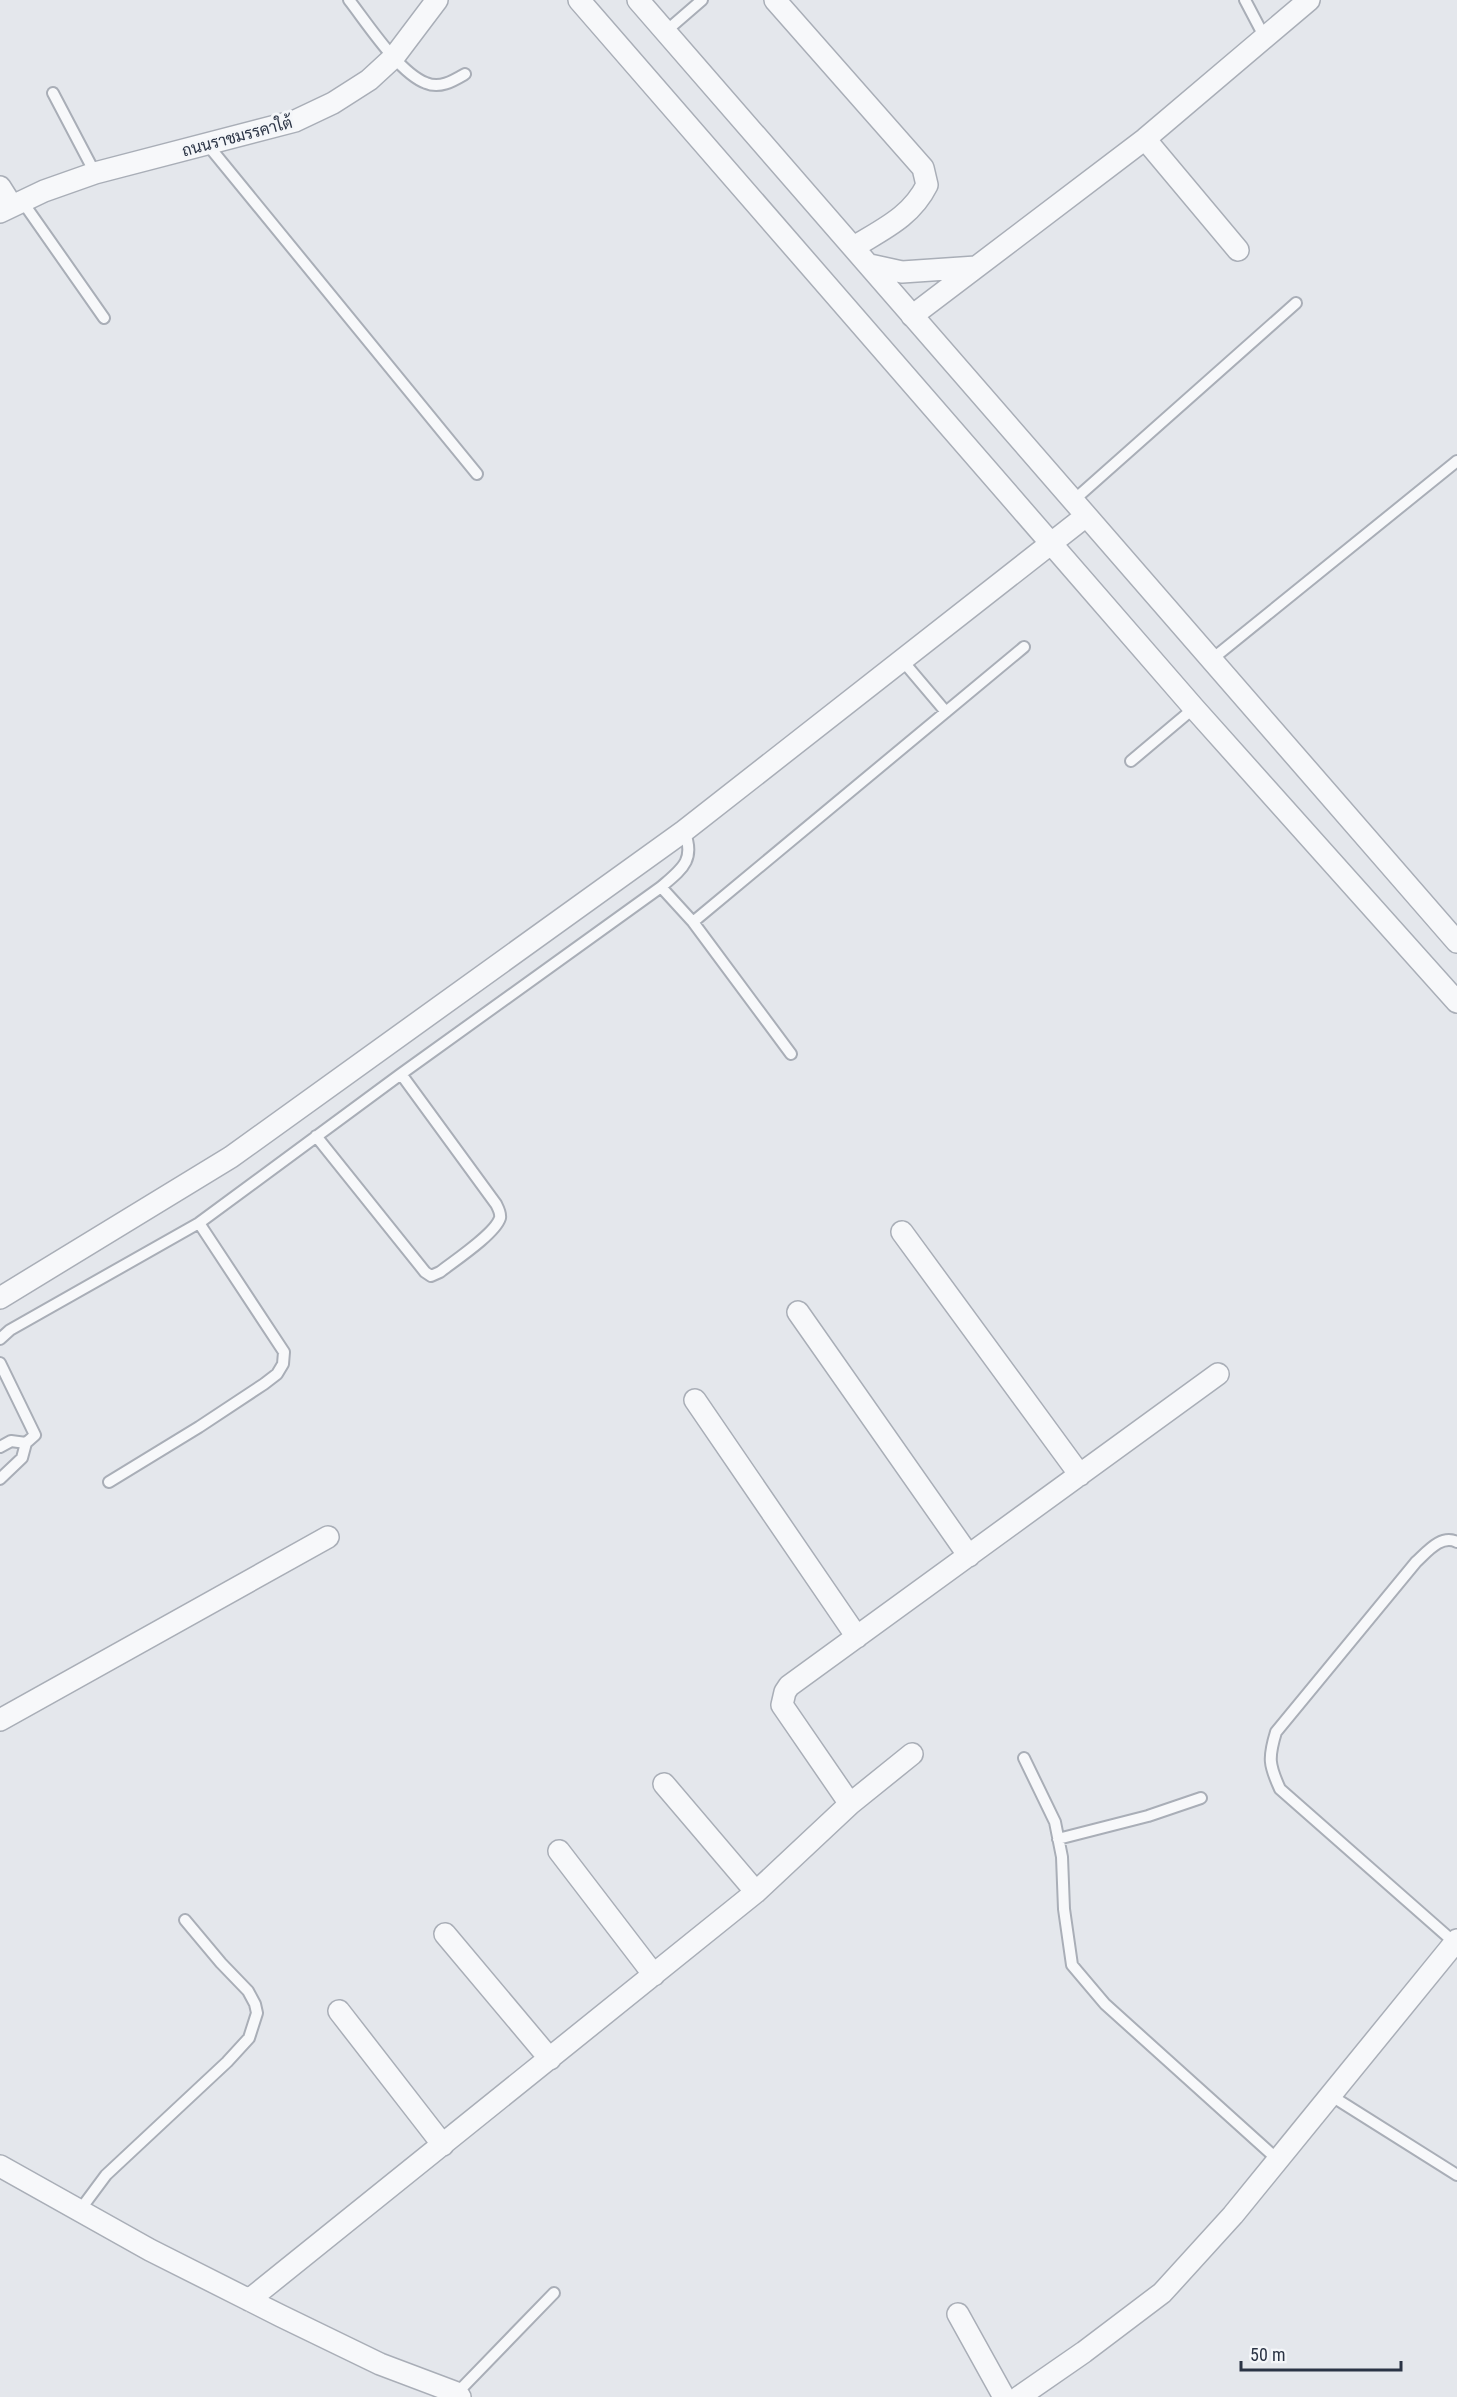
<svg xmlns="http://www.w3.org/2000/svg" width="1457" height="2397" font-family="'Roboto Condensed',Sarabun,sans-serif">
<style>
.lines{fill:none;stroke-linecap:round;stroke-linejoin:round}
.lane-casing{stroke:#a9aeb7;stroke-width:14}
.street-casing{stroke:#a9aeb7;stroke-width:24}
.lane{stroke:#f7f8fa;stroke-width:10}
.street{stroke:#f7f8fa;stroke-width:21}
.labels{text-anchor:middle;stroke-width:6;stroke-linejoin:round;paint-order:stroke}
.street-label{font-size:16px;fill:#2b3445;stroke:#f4f6f9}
</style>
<rect width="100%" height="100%" fill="#e4e7ec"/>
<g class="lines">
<!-- lane casing -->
<g class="lane-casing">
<path id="lane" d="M349,0C367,23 399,73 426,83C440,89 453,81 465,74
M1245,0L1265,38
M665,32L702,0
M53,93L95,173
M207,144L477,474
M22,201L104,318
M1074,500L1296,303
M902,660L946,712
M1211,660L1457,461
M1131,761L1194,708
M661,887L693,922L1024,647
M693,922L791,1054
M316,1136L425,1272L431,1276L440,1272C454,1261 495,1234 500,1218C501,1213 498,1208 496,1204L401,1074
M0,1339L10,1330L199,1223
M0,1363L35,1435L26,1443L11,1441L0,1447
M0,1479L22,1458L26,1443
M109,1482L199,1427L264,1384L277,1374L283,1364L284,1352L199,1223L401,1074L661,887C682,869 696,860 684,831
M1024,1758L1055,1822L1062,1857L1064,1909L1072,1965L1105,2004L1277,2159
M1058,1839L1148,1816L1201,1798
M1455,1943L1280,1789C1269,1765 1268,1758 1276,1732L1416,1562C1427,1552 1441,1534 1457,1542
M1330,2095L1457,2175
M80,2210L106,2175L227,2062L249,2038L257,2013L255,2004L248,1991L221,1963L185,1920
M457,2393L554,2293"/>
</g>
<!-- street casing -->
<g class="street-casing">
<path id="street" d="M579,0L1194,708L1457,1002
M638,0L1457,942
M775,0L923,168L927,185C911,217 883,229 854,247
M1145,139L1238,250
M0,187L12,206
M0,212L44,191L95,173L295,121L333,103L369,80L394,57L437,0
M870,265L902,272L976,267
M912,316L1145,139L1309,0
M902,1232L1080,1475
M0,1298L231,1157L684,831L1086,516
M798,1312L969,1556
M695,1400L857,1637
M0,1720L328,1537
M664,1784L756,1892
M850,1804L912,1754
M559,1851L654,1975
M445,1934L550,2059
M339,2011L443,2145
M0,2166L150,2250L281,2316L380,2364L457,2393L460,2397
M249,2300L756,1892L850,1804L782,1705L785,1692L789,1686L1218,1374
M958,2314L1004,2397
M1019,2397L1084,2352L1162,2293L1233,2215L1457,1940"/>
</g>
<!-- lane -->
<use href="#lane" class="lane"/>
<!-- street -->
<use href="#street" class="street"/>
</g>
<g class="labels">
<!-- street labels -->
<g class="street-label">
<text transform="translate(237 136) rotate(-15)" y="6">ถนนราชมรรคาใต้</text>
</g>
</g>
<!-- scale -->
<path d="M1241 2361v9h160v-9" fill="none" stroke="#2b3445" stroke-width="3"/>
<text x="1250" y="2361" font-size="18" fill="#2b3445" stroke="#f4f6f9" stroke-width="4.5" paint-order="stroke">50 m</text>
</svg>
